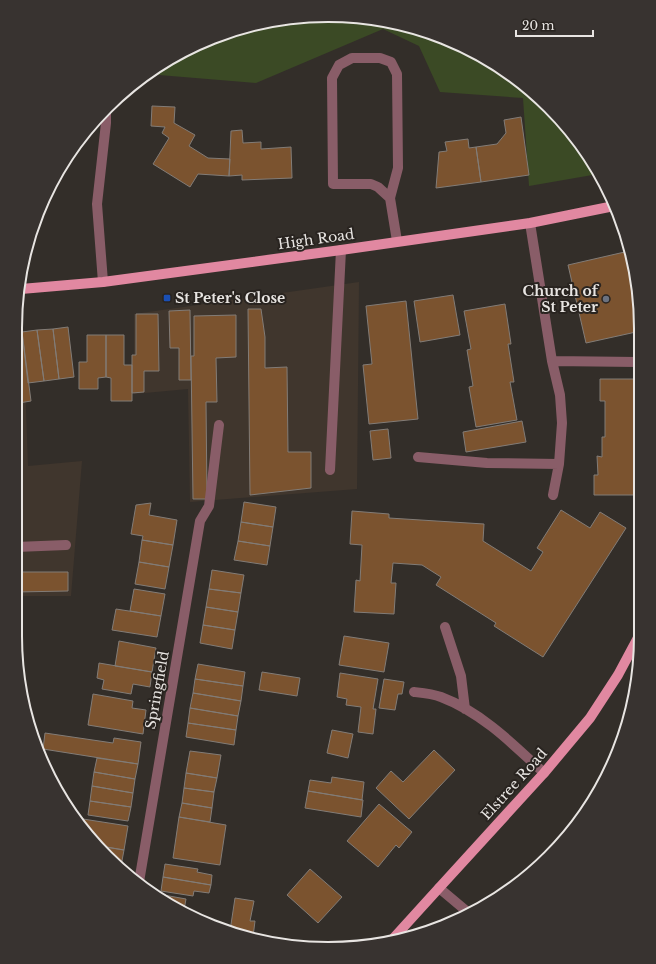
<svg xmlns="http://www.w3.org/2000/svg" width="656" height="964" font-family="'Libre Baskerville',serif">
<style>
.built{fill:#40362d}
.green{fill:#3b4a25}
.building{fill:#7b532f;stroke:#827c77}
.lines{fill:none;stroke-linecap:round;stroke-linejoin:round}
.minor{stroke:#895d68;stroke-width:10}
.major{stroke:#e188a1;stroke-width:10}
.transit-dot{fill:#1a4fb4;stroke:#292420;stroke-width:1.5}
.worship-dot{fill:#6b7280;stroke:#292420;stroke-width:1.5}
.labels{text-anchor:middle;stroke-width:4;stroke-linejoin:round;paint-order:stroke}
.street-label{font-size:14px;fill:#e8e5e2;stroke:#292420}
.poi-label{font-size:14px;font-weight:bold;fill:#e8e5e2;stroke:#292420;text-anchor:end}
.rim{fill:none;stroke:#e8e5e2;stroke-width:2}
</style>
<rect width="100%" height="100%" fill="#332e29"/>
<!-- built -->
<path class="built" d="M359,282L357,489L190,502L188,389L134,394V314Z
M20,325H23L28,466L82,461L71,596H16Z"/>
<!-- green -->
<path class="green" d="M328,15L389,21L448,39L502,68L549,107L598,174L529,186L523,98L440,92L419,46L383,29L256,83L147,74L154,68L208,39L267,21Z"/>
<!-- building -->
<path class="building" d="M152,106L175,107L174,123L195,135L189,146L208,158L230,159L229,176L198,174L190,187L153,164L169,138L162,133L165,127L151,126Z
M521,117L529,175L481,182L476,147L497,144L506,133L504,120Z
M242,130L243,143L261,142V149L291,147L292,178L242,180V175L229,176L231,131Z
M468,139L469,148L476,147L481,182L436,188L439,152L447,151L445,142Z
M58,170L62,176L53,182L57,172Z
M629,251L635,267L636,332L586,343L568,265Z
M453,295L460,335L420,342L414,301Z
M406,301L418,419L369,424L363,365L372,364L366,306Z
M505,304L511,344H508L514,382H510L517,420L476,427L469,387L473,386L467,350L471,349L464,311Z
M248,309H261L265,337V368L287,367L288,452H311V488L250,495Z
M190,310L191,380H179V348H170L169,311Z
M136,314H158L159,371H144V392L132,393V355H136Z
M236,315V357L216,358L217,402H206L207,499H193L191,356H194V316Z
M68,327L74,377L59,379L53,329Z
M53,329L59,379L44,381L37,330Z
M37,330L44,381L28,383L22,332Z
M20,332H22L31,401L19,403Z
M87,335H106V377L98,378V389H79V362H87Z
M106,335H124V365H132V401H111V378L106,377Z
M600,379H637L638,475H635V495H594V475H598L597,456L602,457V437H605V401H600Z
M522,421L526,442L466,452L463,432Z
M388,429L391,458L373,460L370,431Z
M244,502L276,507L273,527L241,522Z
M151,503L149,515L177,520L173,545L142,540L143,536L131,534L136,505Z
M561,510L590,528L600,512L626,528L543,657L494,626L496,623L436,585L441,577L422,565L393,563L391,583H396L394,614L354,612L356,580L360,581L362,545L350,544L352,511L389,514V518L484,524L483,541L531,571L543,552L537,548Z
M241,522L273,527L270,546L238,541Z
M142,540L173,545L169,567L139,562Z
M238,541L270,546L267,565L234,560Z
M139,562L169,567L165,589L135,584Z
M212,570L244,575L241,593L209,589Z
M16,572H68V591L16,592Z
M134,589L165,594L161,616L130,611Z
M209,589L241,593L238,612L206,607Z
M206,607L238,612L235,630L203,625Z
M116,609L161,616L157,637L112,630Z
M203,625L235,630L232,649L200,643Z
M344,636L389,643L384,672L339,665Z
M119,641L156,648L152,672L115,666Z
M99,663L152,672L150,687L133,684L131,694L102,689L104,680L97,678Z
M198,664L245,672L243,686L195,679Z
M262,672L300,678L297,696L259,690Z
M340,673L378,679L373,709H376L373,734L358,732L361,707L346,705L347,699L337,697Z
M195,679L243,686L241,701L193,693Z
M384,679L404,682L402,694H398L395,710L379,708Z
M193,693L241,701L238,716L190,708Z
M93,694L133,701L132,708L146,710L143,734L88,725Z
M190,708L238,716L236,730L188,723Z
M188,723L236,730L234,745L186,737Z
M332,730L353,734L348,758L327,753Z
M45,733L113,743L114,738L141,742L138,764L43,749Z
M434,750L455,770L409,819L376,788L391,771L403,782Z
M190,751L221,755L217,778L186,773Z
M97,758L138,764L135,779L94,772Z
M94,772L135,779L133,793L92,786Z
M186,773L217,778L214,792L184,788Z
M332,777L364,782L362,800L308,791L310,780L331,783Z
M92,786L133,793L131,807L90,801Z
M184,788L214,792L212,808L182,803Z
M308,791L363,800L361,817L305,808Z
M90,801L131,807L128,821L88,815Z
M182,803L212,808L210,822L179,817Z
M379,804L412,832L399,848L396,845L378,867L347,841Z
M179,817L226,825L220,865L173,858Z
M83,819L128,826L124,850L100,846L82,826Z
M100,846L124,850L121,866L116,865Z
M165,864L198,869L197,872L212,875L211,885L163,877Z
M310,869L342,897L318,923L287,895Z
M163,877L211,885L209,893L194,891L193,896L161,891Z
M158,894L186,899L184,910Z
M235,898L254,901L250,921H255L253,937L230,931Z"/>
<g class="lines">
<!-- minor -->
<path class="minor" d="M352,58H380L391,62L397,74L398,168L390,198L378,187L371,184H333L332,78L339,65Z
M390,198L397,241
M530,223L552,361L560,395L562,423L559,464L553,495
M103,282L97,204L106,123V108
M552,361L637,362
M418,457L487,463L559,464
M330,470L341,250
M16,547L66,545
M445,627L461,676L465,709
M414,692C423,693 433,694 441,697C481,712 513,744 544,773
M139,882L200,521L209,506L219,425
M439,888L470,914"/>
<!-- major -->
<path class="major" d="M21,289L103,282L341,250L530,223L614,206
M390,942L439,888L544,773L590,718L618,675L641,632"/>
</g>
<!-- markers -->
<rect class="transit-dot" x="163" y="294" width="8" height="8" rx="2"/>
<circle class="worship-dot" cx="606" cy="299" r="4"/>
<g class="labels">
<!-- street labels -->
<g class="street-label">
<text transform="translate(316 239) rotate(-8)" y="5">High Road</text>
<text transform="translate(157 690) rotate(-80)" y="5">Springfield</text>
<text transform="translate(514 784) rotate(-48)" y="5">Elstree Road</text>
</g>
<!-- poi labels -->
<g class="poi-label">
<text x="598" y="296">Church of<tspan x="598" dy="16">St Peter</tspan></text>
<text x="175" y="303" text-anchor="start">St Peter's Close</text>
</g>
</g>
<!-- crop -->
<path d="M0 0H656V964H0ZM328 22H328A306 306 0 0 1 634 328V636A306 306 0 0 1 328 942H328A306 306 0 0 1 22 636V328A306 306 0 0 1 328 22Z" fill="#383330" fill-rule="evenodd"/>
<path class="rim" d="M328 22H328A306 306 0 0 1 634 328V636A306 306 0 0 1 328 942H328A306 306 0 0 1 22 636V328A306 306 0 0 1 328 22Z"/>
<!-- scale -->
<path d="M516 30v6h77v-6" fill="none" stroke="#e8e5e2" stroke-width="2"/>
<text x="522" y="30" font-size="12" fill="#e8e5e2" stroke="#292420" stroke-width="3" paint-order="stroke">20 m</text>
</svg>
